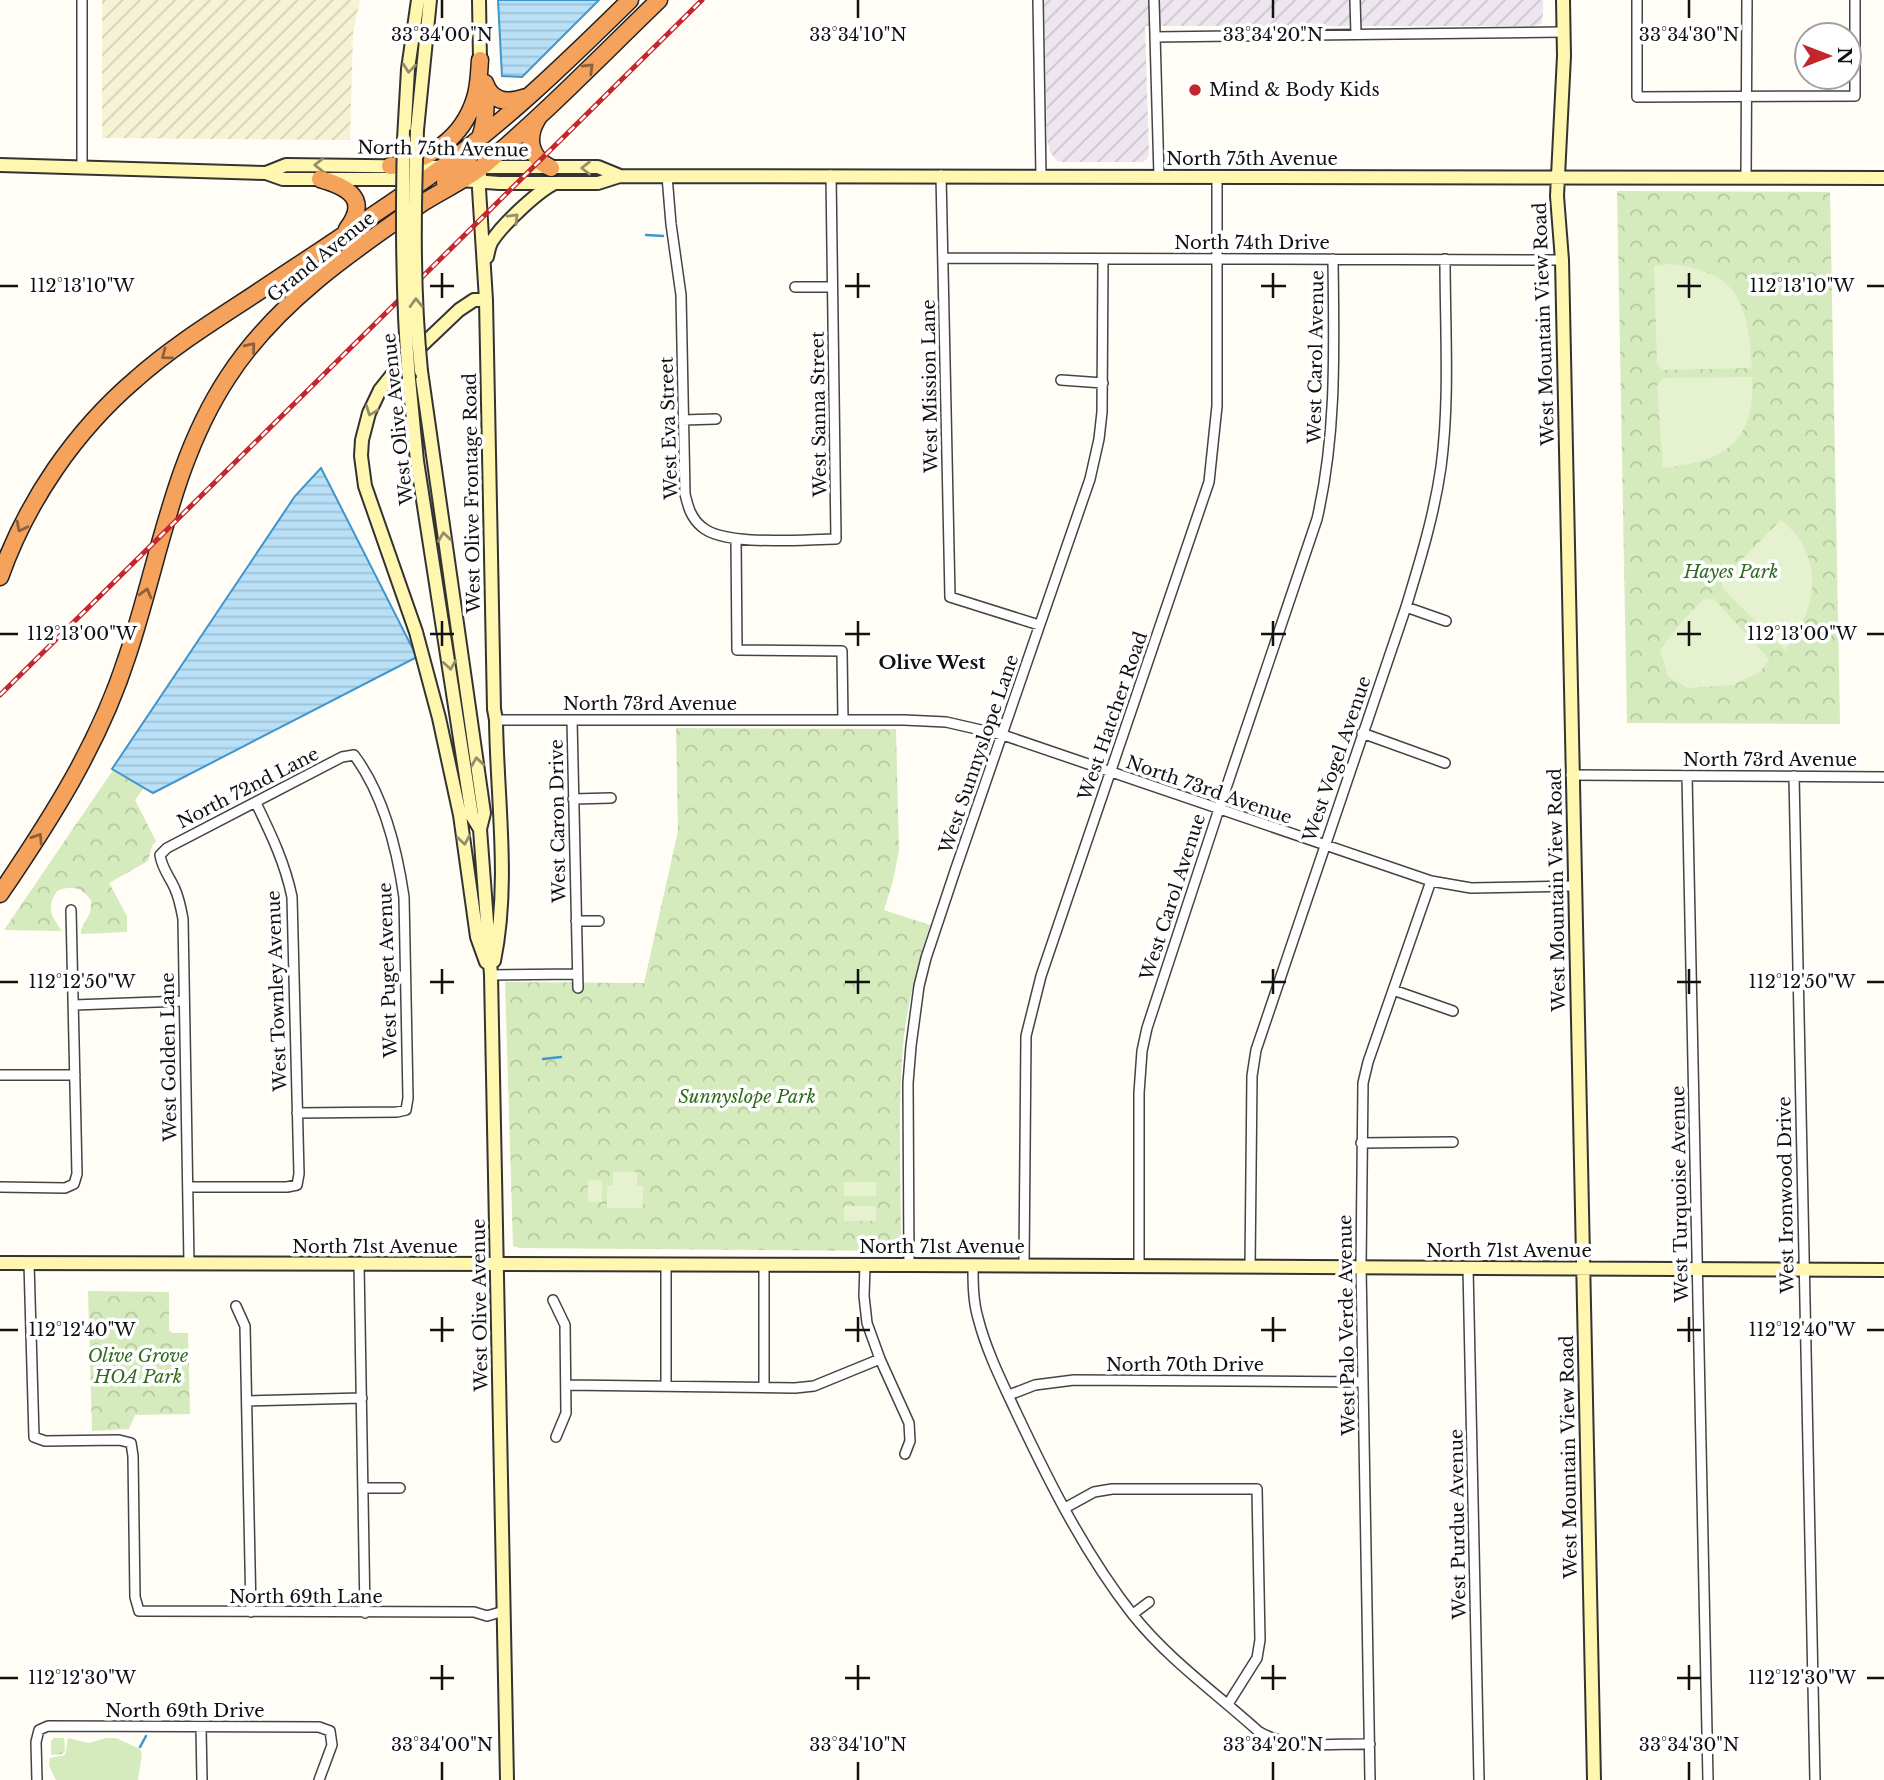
<svg xmlns="http://www.w3.org/2000/svg" width="1884" height="1780" font-family="'Libre Baskerville',serif">
<style>
.industrial{fill:url(#industrial-furrows)}
.farmland{fill:url(#farmland-furrows)}
.grass{fill:#d5ebbd}
.park{fill:url(#park-crowns)}
.pitch{fill:#e6f2cf}
.water{fill:url(#water-rules);stroke:#3f96cf;stroke-width:2}
.lines{fill:none;stroke-linecap:round;stroke-linejoin:round}
.stream{stroke:#3f96cf;stroke-width:2.5}
.street-casing{stroke:#444;stroke-width:12}
.secondary-casing{stroke:#333;stroke-width:16}
.highway-casing{stroke:#222;stroke-width:19}
.street{stroke:#fff;stroke-width:9}
.secondary{stroke:#fff6b0;stroke-width:12}
.highway{stroke:#f5a25d;stroke-width:16}
.rail-casing{stroke:#c4262e;stroke-width:5}
.rail{stroke:#fff;stroke-width:2.5;stroke-dasharray:8;stroke-linecap:butt}
.secondary-bridge-casing{stroke:#333;stroke-width:16;stroke-linecap:butt}
.secondary-bridge{stroke:#fff6b0;stroke-width:12}
.oneway{stroke:#948f68}
.oneway2{stroke:#8e613b}
.ticks{fill:none;stroke:#111;stroke-width:2.5}
.poi-dot{fill:#c4262e;stroke:#fff;stroke-width:2.5}
.labels{text-anchor:middle;stroke-width:7;stroke-linejoin:round;paint-order:stroke}
.poi-label{font-size:18px;fill:#111;stroke:#fff;text-anchor:start}
.street-label{font-size:18px;fill:#111;stroke:#fff}
.park-label{font-size:18px;font-style:italic;fill:#2f6b1f;stroke:#fff}
.neighbourhood-label{font-size:19px;font-weight:bold;fill:#111;stroke:#fff}
.ticks-label{font-size:18px;text-anchor:middle;fill:#111;stroke:#fff;stroke-width:7;stroke-linejoin:round;paint-order:stroke}
</style>
<defs>
<pattern id="industrial-furrows" width="10" height="10" patternUnits="userSpaceOnUse" patternTransform="scale(1.75)"><rect width="10" height="10" fill="#eee6ef"/><path d="M-1 1l2-2M0 10L10 0M9 11l2-2" fill="none" stroke="#cbc4cc"/></pattern>
<pattern id="farmland-furrows" width="10" height="10" patternUnits="userSpaceOnUse" patternTransform="scale(1.75)"><rect width="10" height="10" fill="#f6f3d4"/><path d="M-1 1l2-2M0 10L10 0M9 11l2-2" fill="none" stroke="#d2cfb5"/></pattern>
<pattern id="park-crowns" width="20" height="18" patternUnits="userSpaceOnUse" patternTransform="scale(1.75)"><rect width="20" height="18" fill="#d5ebbd"/><path d="M2 6a3 3 0 1 1 6 0M12 15a3 3 0 1 1 6 0" fill="none" stroke="#b6c8a1"/></pattern>
<pattern id="water-rules" width="6" height="5" patternUnits="userSpaceOnUse" patternTransform="scale(1.75)"><rect width="6" height="5" fill="#b9e0f7"/><path d="M0 2.5h6" fill="none" stroke="#9ebfd3"/></pattern>
</defs>
<rect width="100%" height="100%" fill="#fffdf5"/>
<!-- industrial -->
<path class="industrial" d="M1044,0H1543V14L1541,24L1532,26H1145L1149,155L1147,159L1143,162H1062L1057,161L1050,152L1047,140Z"/>
<!-- farmland -->
<path class="farmland" d="M102,0H360L353,32L350,140L102,138Z"/>
<!-- grass -->
<path class="grass" d="M68,1738L89,1743L106,1738H116L140,1749L142,1754L138,1780H56L49,1766L50,1758L65,1755Z"/>
<!-- park -->
<path class="park" d="M1617,191L1830,192L1840,724L1627,723Z
M676,728L896,729L899,850L893,881L884,910L930,925C919,961 909,997 904,1035C897,1104 901,1175 901,1245L897,1251L520,1248L513,1246L505,982L644,983L678,831Z
M113,770L144,788L135,800L156,841L152,846L148,861L109,883L127,916V932L81,934C81,921 93,918 91,900C81,887 72,885 57,891C46,908 51,916 62,931L4,930Z
M88,1291L169,1292V1330L173,1333H188L190,1414L135,1415L129,1429L92,1431Z
M54,1738H64L65,1751L62,1754L51,1755V1741Z"/>
<!-- pitch -->
<path class="pitch" d="M1670,264C1741,272 1748,305 1752,368L1663,370L1657,364L1654,266Z
M1752,377C1756,444 1722,462 1663,468L1657,385L1663,378Z
M1781,520C1826,556 1818,609 1785,650L1722,588V579Z
M1704,599H1714L1769,659L1761,671L1733,685L1688,688L1668,676L1660,650L1684,619Z
M613,1172H637V1186H643V1208H607V1186L613,1185Z
M602,1180V1202H588V1181Z
M844,1182H876V1196H844Z
M844,1206H876V1221H844Z"/>
<!-- water -->
<path class="water" d="M498,0H599L522,77L502,76Z
M321,468L417,657L153,793L112,769L295,496Z"/>
<g class="lines">
<!-- stream -->
<path class="stream" d="M646,235L663,236
M469,581L479,580
M543,1059L561,1057
M140,1747L146,1736"/>
<!-- street casing -->
<g class="street-casing">
<path id="street" d="M1038,0L1041,176
M1154,0L1159,176
M1355,0L1356,34
M1637,0V97L1855,96V0
M1155,37L1563,32
M82,168V0
M941,175L950,597L1039,625
M667,176L671,224L681,295L685,494C688,507 691,518 702,527C725,547 805,539 836,539L831,175
M1746,178L1747,0
M943,258L1562,260
M795,287H832
M1061,380L1103,383
M683,420L716,419
M736,539L737,650L842,651L843,720
M1406,607L1446,621
M496,720H904L946,722L1003,735L1431,881L1471,888L1575,886
M572,720L578,988
M1362,733L1445,763
M1571,775L1884,777
M1687,776L1708,1780
M1794,776L1815,1780
M573,799L611,798
M576,921H599
M491,975L577,974
M1393,990L1453,1011
M74,1005L184,1001
M0,1075H75
M1361,1143L1453,1142
M0,1187L65,1188L74,1184L77,1174L71,910
M188,1187H287L297,1185L299,1174L292,897C285,863 271,834 256,803
M29,1263L34,1437L45,1441L119,1440L131,1443L133,1456L135,1597L139,1611L474,1612L487,1616L504,1611
M189,1263L183,919C181,908 179,898 175,889C170,877 162,869 160,855L167,848L342,757L354,755C384,795 397,849 404,897L408,1098L406,1110L397,1112L297,1113
M359,1264L365,1613
M764,1265V1387
M865,1265L864,1296L867,1323L880,1359L909,1423L910,1441L905,1454
M909,1265L908,1083L911,1046L919,986L926,958L955,871L1090,479L1099,439L1102,412L1103,259
M973,1265C973,1283 973,1301 978,1318C986,1350 1002,1382 1016,1412C1049,1482 1085,1554 1133,1615C1169,1660 1216,1693 1258,1731C1290,1751 1334,1743 1370,1744
M1024,1265L1026,1036L1041,976L1209,482L1217,406V176
M1139,1266V1093L1142,1051L1147,1028L1219,809L1317,519C1337,433 1334,347 1333,259
M1250,1267L1252,1076L1256,1050L1406,607C1420,561 1434,516 1441,467C1450,399 1445,328 1445,259
M1468,1268L1479,1780
M553,1300L565,1325L566,1413L556,1437
M236,1306L245,1326L251,1612
M566,1385L795,1388L814,1386L880,1359
M666,1385V1265
M1009,1395L1035,1385L1074,1380L1363,1382
M247,1401L362,1398
M363,1488H400
M1065,1508L1094,1492L1112,1489H1257L1260,1640L1257,1658L1228,1704
M1133,1614L1149,1602
M201,1727L202,1780
M37,1780L36,1742L39,1730L48,1726L319,1727L330,1731L332,1745L319,1780
M1370,1780L1361,1267L1363,1083L1368,1062L1431,881"/>
</g>
<!-- secondary casing -->
<g class="secondary-casing">
<path id="secondary" d="M479,0L480,60
M1563,0L1564,56L1557,196L1562,260L1594,1780
M417,130L430,0
M404,139L408,69L418,0
M0,165L266,173L283,179H412
M478,167H598L620,176
M266,173L286,165L446,167
M480,173L479,189L486,300L494,709L496,720C497,800 510,883 494,961
M461,180L499,183H598L620,176L1884,178
M487,257C488,252 489,246 492,241C502,225 536,193 553,184
M486,300H474L459,310L396,370L380,390L369,413L362,440L361,456L365,486L416,632L439,718L460,815L477,937L486,962
M421,371L484,813L480,829L491,975L507,1780
M409,379L417,461L472,816L480,829
M0,1263L909,1265L1884,1270"/>
</g>
<!-- highway casing -->
<g class="highway-casing">
<path id="highway" d="M485,83C492,103 508,103 526,97
M538,118C526,137 529,158 551,168
M390,166C429,161 463,138 475,98C479,86 479,72 480,60
M320,179C348,187 370,199 347,229
M445,183C481,148 488,133 485,83
M0,577C27,501 75,431 136,379C174,345 219,318 261,290C315,254 370,218 423,181C499,128 565,64 630,0
M0,894C51,819 99,744 127,657C159,562 172,462 228,377C276,303 352,251 424,202C443,190 465,180 483,166C545,114 601,56 659,0"/>
</g>
<!-- street -->
<use href="#street" class="street"/>
<!-- secondary -->
<use href="#secondary" class="secondary"/>
<!-- highway -->
<use href="#highway" class="highway"/>
<!-- rail casing -->
<g class="rail-casing">
<path id="rail" d="M0,695L702,0"/>
</g>
<!-- rail -->
<use href="#rail" class="rail"/>
<!-- secondary-bridge casing -->
<g class="secondary-bridge-casing">
<path id="secondary-bridge" d="M417,130C414,211 413,291 421,371
M404,139C402,220 402,297 409,379"/>
</g>
<!-- secondary-bridge -->
<use href="#secondary-bridge" class="secondary-bridge"/>
</g>
<!-- one-way arrows -->
<defs><path id="oneway-chevron" d="M-2-3.5L2.5 0L-2 3.5" fill="none" stroke-width="1.6" stroke-linecap="round" stroke-linejoin="round" transform="scale(1.75)"/></defs>
<g class="oneway">
<use href="#oneway-chevron" transform="translate(409 68) rotate(96)"/>
<use href="#oneway-chevron" transform="translate(319 165) rotate(-180)"/>
<use href="#oneway-chevron" transform="translate(586 168) rotate(180)"/>
<use href="#oneway-chevron" transform="translate(514 218) rotate(-45)"/>
<use href="#oneway-chevron" transform="translate(416 303) rotate(-92)"/>
<use href="#oneway-chevron" transform="translate(371 411) rotate(111)"/>
<use href="#oneway-chevron" transform="translate(444 537) rotate(-98)"/>
<use href="#oneway-chevron" transform="translate(450 665) rotate(81)"/>
<use href="#oneway-chevron" transform="translate(477 762) rotate(-98)"/>
<use href="#oneway-chevron" transform="translate(464 840) rotate(81)"/>
</g>
<g class="oneway2">
<use href="#oneway-chevron" transform="translate(589 68) rotate(-44)"/>
<use href="#oneway-chevron" transform="translate(251 347) rotate(-51)"/>
<use href="#oneway-chevron" transform="translate(166 355) rotate(143)"/>
<use href="#oneway-chevron" transform="translate(21 527) rotate(117)"/>
<use href="#oneway-chevron" transform="translate(146 593) rotate(-75)"/>
<use href="#oneway-chevron" transform="translate(38 838) rotate(-57)"/>
</g>
<!-- ticks -->
<path class="ticks" d="M442,0V18M858,0V18M1273,0V18M1689,0V18M442,273V298M858,273V298M1273,273V298M1689,273V298M0,286H18M430,286H454M845,286H870M1261,286H1286M1677,286H1701M1867,286H1884M442,621V646M858,621V646M1273,621V646M1689,621V646M0,634H18M430,634H454M845,634H870M1261,634H1286M1677,634H1701M1867,634H1884M442,969V994M858,969V994M1273,969V994M1689,969V994M0,982H18M430,982H454M845,982H870M1261,982H1286M1677,982H1701M1867,982H1884M442,1317V1342M858,1317V1342M1273,1317V1342M1689,1317V1342M0,1330H18M430,1330H454M845,1330H870M1261,1330H1286M1677,1330H1701M1867,1330H1884M442,1665V1690M858,1665V1690M1273,1665V1690M1689,1665V1690M0,1678H18M430,1678H454M845,1678H870M1261,1678H1286M1677,1678H1701M1867,1678H1884M442,1762V1780M858,1762V1780M1273,1762V1780M1689,1762V1780"/>
<!-- markers -->
<circle class="poi-dot" cx="1195" cy="90" r="7"/>
<g class="labels">
<!-- poi labels -->
<g class="poi-label">
<text x="1209" y="96">Mind &amp; Body Kids</text>
</g>
<!-- street labels -->
<g class="street-label">
<text transform="translate(443 149) rotate(1)" y="6">North 75th Avenue</text>
<text x="1252" y="165">North 75th Avenue</text>
<text x="1252" y="249">North 74th Drive</text>
<text transform="translate(321 257) rotate(-39)" y="6">Grand Avenue</text>
<text transform="translate(1544 324) rotate(-92)" y="6">West Mountain View Road</text>
<text transform="translate(1316 357) rotate(-89)" y="6">West Carol Avenue</text>
<text transform="translate(930 386) rotate(-91)" y="6">West Mission Lane</text>
<text transform="translate(819 414) rotate(-91)" y="6">West Sanna Street</text>
<text transform="translate(398 419) rotate(-96)" y="6">West Olive Avenue</text>
<text transform="translate(669 428) rotate(-92)" y="6">West Eva Street</text>
<text transform="translate(472 493) rotate(-91)" y="6">West Olive Frontage Road</text>
<text x="650" y="710">North 73rd Avenue</text>
<text transform="translate(1113 716) rotate(-71)" y="6">West Hatcher Road</text>
<text transform="translate(979 754) rotate(-71)" y="6">West Sunnyslope Lane</text>
<text transform="translate(1337 759) rotate(-71)" y="6">West Vogel Avenue</text>
<text x="1770" y="766">North 73rd Avenue</text>
<text transform="translate(248 788) rotate(-27)" y="6">North 72nd Lane</text>
<text transform="translate(1209 790) rotate(19)" y="6">North 73rd Avenue</text>
<text transform="translate(558 821) rotate(-91)" y="6">West Caron Drive</text>
<text transform="translate(1557 890) rotate(-91)" y="6">West Mountain View Road</text>
<text transform="translate(1173 897) rotate(-72)" y="6">West Carol Avenue</text>
<text transform="translate(388 970) rotate(-92)" y="6">West Puget Avenue</text>
<text transform="translate(277 991) rotate(-92)" y="6">West Townley Avenue</text>
<text transform="translate(169 1057) rotate(-91)" y="6">West Golden Lane</text>
<text transform="translate(1680 1194) rotate(-91)" y="6">West Turquoise Avenue</text>
<text transform="translate(1786 1195) rotate(-91)" y="6">West Ironwood Drive</text>
<text x="375" y="1253">North 71st Avenue</text>
<text x="942" y="1253">North 71st Avenue</text>
<text x="1509" y="1257">North 71st Avenue</text>
<text transform="translate(480 1305) rotate(-91)" y="6">West Olive Avenue</text>
<text transform="translate(1347 1325) rotate(-91)" y="6">West Palo Verde Avenue</text>
<text x="1185" y="1371">North 70th Drive</text>
<text transform="translate(1569 1457) rotate(-91)" y="6">West Mountain View Road</text>
<text transform="translate(1458 1524) rotate(-91)" y="6">West Purdue Avenue</text>
<text x="306" y="1603">North 69th Lane</text>
<text x="185" y="1717">North 69th Drive</text>
</g>
<!-- park labels -->
<g class="park-label">
<text x="1731" y="578">Hayes Park</text>
<text x="747" y="1103">Sunnyslope Park</text>
<text x="138" y="1362">Olive Grove<tspan x="138" dy="21">HOA Park</tspan></text>
</g>
<!-- neighbourhood labels -->
<g class="neighbourhood-label">
<text x="932" y="669">Olive West</text>
</g>
</g>
<g class="ticks-label">
<text x="442" y="41">33°34'00"N</text>
<text x="858" y="41">33°34'10"N</text>
<text x="1273" y="41">33°34'20"N</text>
<text x="1689" y="41">33°34'30"N</text>
<text x="1802" y="292">112°13'10"W</text>
<text x="82" y="292">112°13'10"W</text>
<text x="1802" y="640">112°13'00"W</text>
<text x="82" y="640">112°13'00"W</text>
<text x="1802" y="988">112°12'50"W</text>
<text x="82" y="988">112°12'50"W</text>
<text x="1802" y="1336">112°12'40"W</text>
<text x="82" y="1336">112°12'40"W</text>
<text x="1802" y="1684">112°12'30"W</text>
<text x="82" y="1684">112°12'30"W</text>
<text x="442" y="1751">33°34'00"N</text>
<text x="858" y="1751">33°34'10"N</text>
<text x="1273" y="1751">33°34'20"N</text>
<text x="1689" y="1751">33°34'30"N</text>
</g>
<!-- north arrow -->
<g transform="translate(1828 56) rotate(90)"><circle r="33" fill="#ffffff" stroke="#a0a0a0" stroke-width="2"/>
<path d="M0-5L12 26L0 18L-12 26Z" fill="#c4262e"/>
<text y="-10" font-size="19" font-weight="bold" text-anchor="middle" fill="#111111">N</text>
</g>
</svg>
